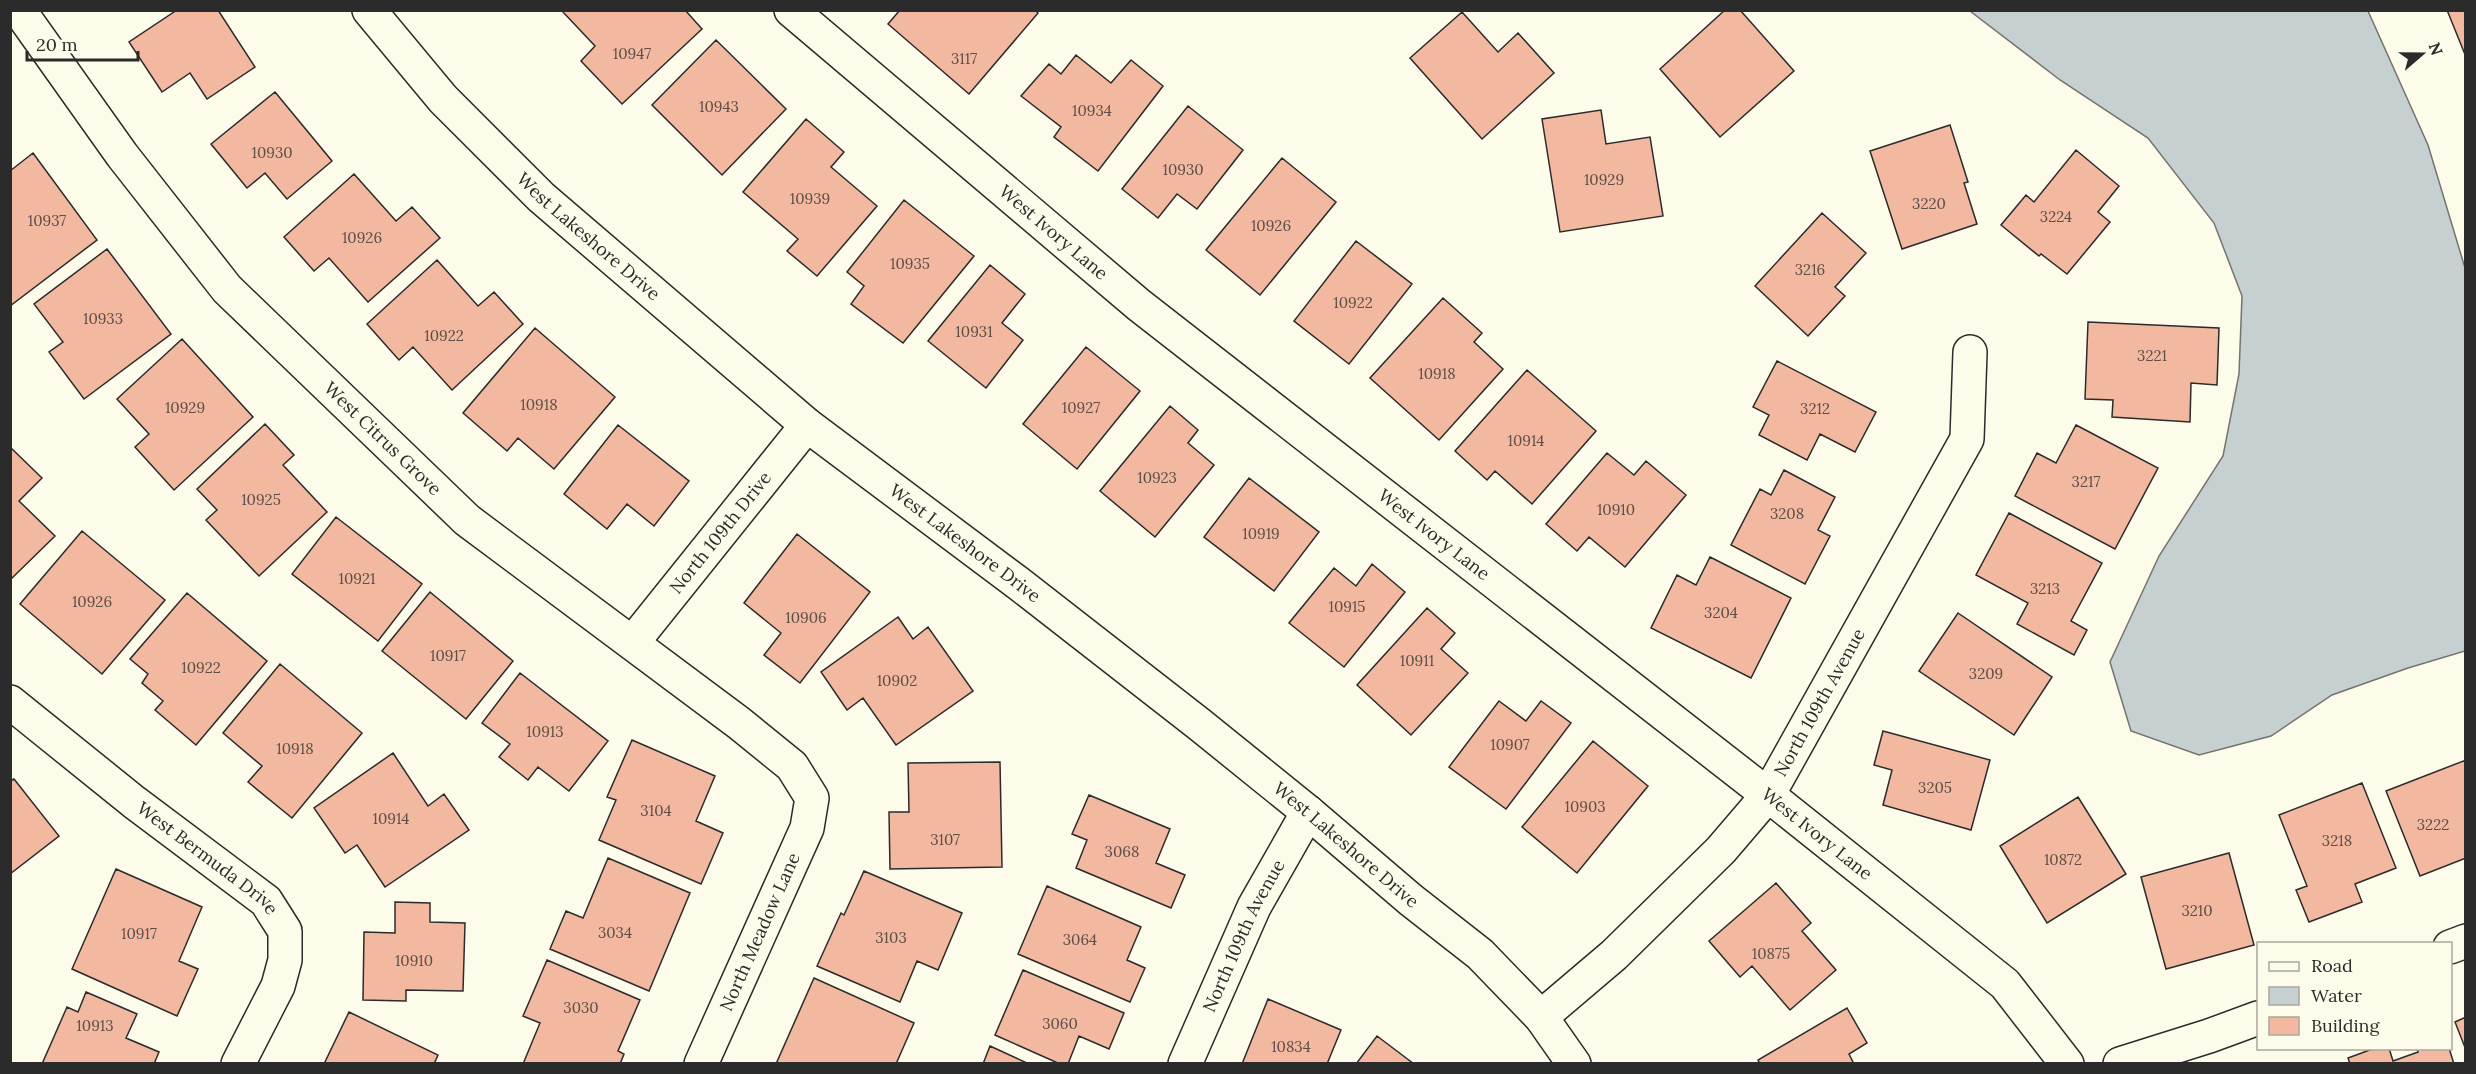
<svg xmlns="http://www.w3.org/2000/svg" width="2476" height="1074" font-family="Lora,serif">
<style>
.water{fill:#c7d0d0;stroke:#74746e;stroke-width:1.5}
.building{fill:#f2b8a0;stroke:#2b2b2b;stroke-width:1.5}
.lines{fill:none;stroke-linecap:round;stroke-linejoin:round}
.minor-casing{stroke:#2b2b2b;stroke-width:36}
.minor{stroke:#fdfbea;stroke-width:33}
.labels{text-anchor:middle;stroke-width:4.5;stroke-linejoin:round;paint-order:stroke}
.number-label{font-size:15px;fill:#5d4e48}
.street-label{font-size:18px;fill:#2b2b2b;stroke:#fdfbea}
</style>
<rect width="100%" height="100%" fill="#fdfbea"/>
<!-- water -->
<path class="water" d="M1970,11H2368L2428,145L2465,268V651L2408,668L2332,695L2271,736L2199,755L2131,731L2110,662L2159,556L2223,456L2239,374L2242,296L2214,223L2148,138L2060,80Z"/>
<!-- building -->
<path class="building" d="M177,10H218L255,67L207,99L190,73L162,92L129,42Z
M565,10H685L702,29L622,104L581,61L595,46L563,12Z
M900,10H1035L1038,13L969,94L888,24Z
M1725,10H1740L1794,71L1720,137L1660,69Z
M2447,10H2466V57Z
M1462,12L1498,52L1518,33L1554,73L1482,139L1410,58Z
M716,40L786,109L722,175L652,105Z
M1076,55L1111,83L1131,60L1163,86L1098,171L1054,137L1061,127L1021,96L1049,64L1061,74Z
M275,92L332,161L287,199L265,173L247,188L211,144Z
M1188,106L1243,150L1197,209L1177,194L1158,218L1122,189Z
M1601,110L1606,144L1650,137L1663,216L1560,232L1542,119Z
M806,119L844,152L831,167L877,206L817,276L787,251L798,239L743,192Z
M1950,125L1968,182L1964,183L1977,224L1902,249L1870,151Z
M2076,150L2119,186L2098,212L2110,222L2067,274L2041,254L2039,256L2001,225L2026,195L2034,202Z
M33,153L97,240L10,306V171Z
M1282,158L1336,202L1260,295L1206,250Z
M354,174L396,221L412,207L440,238L368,302L329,258L314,271L284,237Z
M904,200L974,256L903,343L851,304L864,286L847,272Z
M1822,213L1866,253L1835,287L1845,296L1808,336L1755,286Z
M1356,241L1412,284L1349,364L1294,321Z
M107,249L171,334L84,399L49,352L63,342L34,304Z
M437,260L478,306L494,292L523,324L452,390L413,347L399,360L367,324Z
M990,265L1025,294L1002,323L1023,340L986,388L928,341Z
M1443,298L1482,333L1474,342L1503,369L1439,440L1370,378Z
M2088,322L2219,328L2217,385L2191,383L2190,422L2112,417L2113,400L2085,399Z
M535,328L615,397L554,469L518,438L507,451L463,413Z
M182,339L253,417L174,490L135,447L149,434L117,399Z
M1086,347L1140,391L1077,469L1023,424Z
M1777,361L1876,412L1855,452L1820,434L1807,460L1759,435L1769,415L1753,407Z
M1527,370L1596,431L1532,504L1495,471L1487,480L1455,451Z
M1170,406L1198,430L1188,443L1214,465L1155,537L1100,491Z
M265,424L294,455L283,465L327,512L259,576L206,520L217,510L197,489Z
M618,425L689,481L654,526L627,504L607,529L564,494Z
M2076,425L2158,468L2115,549L2015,496L2037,453L2056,463Z
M10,447L42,478L19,501L55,536L10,580Z
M1607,453L1634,475L1646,461L1686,495L1625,567L1589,537L1577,551L1546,524Z
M1784,470L1835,497L1818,530L1830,536L1805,584L1731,545L1760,489L1771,495Z
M1249,478L1319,532L1274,591L1204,537Z
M2009,513L2102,563L2071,621L2087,630L2074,655L2017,624L2028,603L1976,575Z
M336,517L422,584L378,641L292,574Z
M82,531L165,600L102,674L20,604Z
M797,534L870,592L800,683L764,655L781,633L744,603Z
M1710,557L1791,598L1751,678L1651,628L1677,575L1696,585Z
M1372,564L1405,592L1344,667L1289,623L1334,568L1356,586Z
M430,592L513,661L466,719L382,651Z
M187,593L267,661L196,745L155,710L163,701L142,683L148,674L130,659Z
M1427,608L1455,633L1441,649L1468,673L1411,735L1357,685Z
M1958,613L2052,677L2014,735L1919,671Z
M898,617L913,639L928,627L973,691L896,745L863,698L847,710L821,672Z
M280,664L362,733L292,818L248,782L262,766L223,733Z
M520,673L608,741L569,791L538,767L528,780L499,757L510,744L482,723Z
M1499,701L1526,721L1541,701L1571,723L1506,809L1449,767Z
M1883,731L1990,760L1971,830L1883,805L1892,770L1874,765Z
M632,740L715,776L696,821L723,833L701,884L599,840L616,800L607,797Z
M1593,741L1648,786L1577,873L1522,827Z
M393,753L428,806L444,794L469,830L385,887L357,845L345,853L314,808Z
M2466,760V858L2420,876L2386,791Z
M1000,762L1002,867L890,869L889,812H909L908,763Z
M14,779L59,836L10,874V781Z
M2362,783L2396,868L2355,884L2362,902L2309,922L2296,890L2307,886L2279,815Z
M1089,795L1170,829L1156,863L1185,875L1171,908L1076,868L1087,840L1072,834Z
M2078,797L2126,874L2047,923L2000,846Z
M2229,853L2254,945L2166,969L2141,877Z
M608,858L690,893L649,991L550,949L566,911L583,918Z
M116,869L202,907L179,961L198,969L177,1016L72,969Z
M864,871L962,913L938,970L917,961L900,1002L817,966L841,913L844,915Z
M1776,883L1811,923L1802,931L1836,970L1790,1010L1752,966L1740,977L1709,941Z
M1047,886L1141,927L1127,960L1145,968L1130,1002L1018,954Z
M395,902L430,903V922L465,923L463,991L406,990V1001L363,1000L364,932L395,933Z
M547,960L640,1000L618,1051L624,1054L620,1064H523L540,1023L523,1016Z
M1023,970L1124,1013L1109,1049L1079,1036L1068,1064H1060L995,1035Z
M814,978L914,1023L896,1064H776Z
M86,992L137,1014L126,1038L159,1052L154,1064H42L67,1007L78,1012Z
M1268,999L1341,1030L1327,1064H1242Z
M1847,1008L1867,1043L1849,1054L1854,1064H1760L1758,1060Z
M349,1012L438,1055L434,1064H324Z
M2466,1017V1050L2455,1022Z
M1377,1036L1414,1064H1356Z
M990,1046L1029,1064H983Z
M2375,1048H2389L2393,1061L2418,1052L2416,1048H2449L2454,1064H2350L2348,1058Z"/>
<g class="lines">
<!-- minor casing -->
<g class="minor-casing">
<g id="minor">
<path id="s1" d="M19,10L122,155L227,289L467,520L739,723L792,766L812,798L807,828L701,1064"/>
<path id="s2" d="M369,10L443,99L541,197L807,425L1018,583L1199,724L1308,812L1411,900L1480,954L1541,1017L1574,1064"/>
<path id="s3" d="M791,10L1139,305L1768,795L2005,984L2067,1064"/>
<path id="s4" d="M633,642L807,425"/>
<path id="s5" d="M10,702L134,802L266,901L285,931V960L278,986L238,1064"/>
<path d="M2450,947L2466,941"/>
<path id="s6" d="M1541,1017L1614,955L1721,850L1768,795L1967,439L1970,352"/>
<path id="s7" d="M1185,1064L1254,907L1308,812"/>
<path d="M2120,1064L2209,1036L2258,1018"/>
</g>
</g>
<!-- minor -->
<use href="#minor" class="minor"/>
</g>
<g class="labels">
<!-- number labels -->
<g class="number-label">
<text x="632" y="59">10947</text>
<text x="964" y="64">3117</text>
<text x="719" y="112">10943</text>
<text x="1092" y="116">10934</text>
<text x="272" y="158">10930</text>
<text x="1183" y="175">10930</text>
<text x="1604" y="185">10929</text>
<text x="810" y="204">10939</text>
<text x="1929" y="209">3220</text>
<text x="2056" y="222">3224</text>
<text x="47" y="226">10937</text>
<text x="1271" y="231">10926</text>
<text x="362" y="243">10926</text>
<text x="910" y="269">10935</text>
<text x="1810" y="275">3216</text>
<text x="1353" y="308">10922</text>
<text x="103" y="324">10933</text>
<text x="974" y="337">10931</text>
<text x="444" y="341">10922</text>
<text x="2152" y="361">3221</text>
<text x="1437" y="379">10918</text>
<text x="539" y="410">10918</text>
<text x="185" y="413">10929</text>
<text x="1081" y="413">10927</text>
<text x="1815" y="414">3212</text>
<text x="1526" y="446">10914</text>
<text x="1157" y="483">10923</text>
<text x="2086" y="487">3217</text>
<text x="261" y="505">10925</text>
<text x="1616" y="515">10910</text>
<text x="1787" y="519">3208</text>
<text x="1261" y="539">10919</text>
<text x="357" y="584">10921</text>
<text x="2045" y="594">3213</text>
<text x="92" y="607">10926</text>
<text x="1347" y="612">10915</text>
<text x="1721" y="618">3204</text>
<text x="806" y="623">10906</text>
<text x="448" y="661">10917</text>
<text x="1417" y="666">10911</text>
<text x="201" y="673">10922</text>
<text x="1986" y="679">3209</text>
<text x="897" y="686">10902</text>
<text x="545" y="737">10913</text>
<text x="1510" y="750">10907</text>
<text x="295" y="754">10918</text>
<text x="1935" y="793">3205</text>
<text x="1585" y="812">10903</text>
<text x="656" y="816">3104</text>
<text x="391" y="824">10914</text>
<text x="2433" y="830">3222</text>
<text x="945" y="845">3107</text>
<text x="2337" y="846">3218</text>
<text x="1122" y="857">3068</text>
<text x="2063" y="865">10872</text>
<text x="2197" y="916">3210</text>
<text x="615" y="938">3034</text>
<text x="139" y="939">10917</text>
<text x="891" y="943">3103</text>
<text x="1080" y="945">3064</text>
<text x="1771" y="959">10875</text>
<text x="414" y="966">10910</text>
<text x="581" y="1013">3030</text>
<text x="1060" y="1029">3060</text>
<text x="95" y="1031">10913</text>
<text x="1291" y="1052">10834</text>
</g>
<!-- street labels -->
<g class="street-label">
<text dy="6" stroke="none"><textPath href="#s3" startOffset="344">West Ivory Lane</textPath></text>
<text dy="6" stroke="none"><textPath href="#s2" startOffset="316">West Lakeshore Drive</textPath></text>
<text dy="6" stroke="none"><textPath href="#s1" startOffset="564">West Citrus Grove</textPath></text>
<text dy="6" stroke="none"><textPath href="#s4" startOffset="140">North 109th Drive</textPath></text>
<text dy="6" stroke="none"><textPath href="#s3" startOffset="830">West Ivory Lane</textPath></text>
<text dy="6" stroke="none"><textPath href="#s2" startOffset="802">West Lakeshore Drive</textPath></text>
<text dy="6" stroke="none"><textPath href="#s6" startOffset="424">North 109th Avenue</textPath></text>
<text dy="6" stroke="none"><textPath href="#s3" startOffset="1316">West Ivory Lane</textPath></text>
<text dy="6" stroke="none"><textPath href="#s2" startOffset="1288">West Lakeshore Drive</textPath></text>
<text dy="6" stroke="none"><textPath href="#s5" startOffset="252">West Bermuda Drive</textPath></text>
<text transform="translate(760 932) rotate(-66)" y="6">North Meadow Lane</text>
<text dy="6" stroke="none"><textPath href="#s7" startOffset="141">North 109th Avenue</textPath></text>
</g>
</g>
<!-- border -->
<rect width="2476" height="1074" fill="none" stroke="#2b2b2b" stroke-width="24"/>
<!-- legend -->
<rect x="2257" y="942" width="195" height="108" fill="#fdfbea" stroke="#a9a89e" stroke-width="1.5"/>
<rect x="2269" y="962" width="30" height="9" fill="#fdfbea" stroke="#a9a89e" stroke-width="1.5"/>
<text x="2311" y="972" font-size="18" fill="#2b2b2b">Road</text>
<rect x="2269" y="987" width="30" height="18" fill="#c7d0d0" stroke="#a9a89e" stroke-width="1.5"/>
<text x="2311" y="1002" font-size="18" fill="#2b2b2b">Water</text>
<rect x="2269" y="1017" width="30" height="18" fill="#f2b8a0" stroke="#a9a89e" stroke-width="1.5"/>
<text x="2311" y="1032" font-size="18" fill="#2b2b2b">Building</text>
<!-- north arrow -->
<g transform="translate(2422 54) rotate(70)" stroke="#fdfbea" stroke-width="4.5" paint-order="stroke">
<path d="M0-4.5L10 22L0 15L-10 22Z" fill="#2b2b2b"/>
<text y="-9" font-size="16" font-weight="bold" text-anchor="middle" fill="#2b2b2b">N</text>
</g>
<!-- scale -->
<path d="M27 51v9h111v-9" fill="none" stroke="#2b2b2b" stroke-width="3"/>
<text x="36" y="51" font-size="18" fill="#2b2b2b" stroke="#fdfbea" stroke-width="4.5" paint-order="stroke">20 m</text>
</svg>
